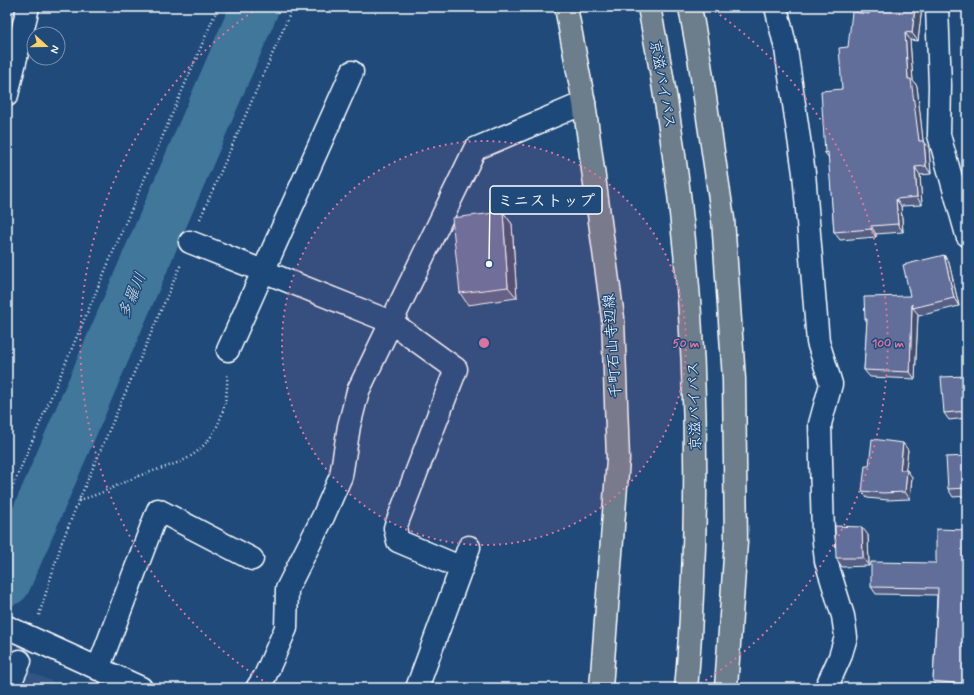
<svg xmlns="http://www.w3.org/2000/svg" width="974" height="695" font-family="Mynerve,'Klee One',sans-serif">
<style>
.built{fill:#335584}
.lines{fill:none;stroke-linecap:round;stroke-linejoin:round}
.river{stroke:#3f779a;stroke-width:48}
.minor-casing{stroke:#fff;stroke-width:25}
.major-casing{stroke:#fff;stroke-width:25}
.highway-casing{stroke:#fff;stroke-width:25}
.path{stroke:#fff;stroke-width:2.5;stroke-dasharray:1 3;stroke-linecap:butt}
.minor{stroke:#1f4a7a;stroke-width:22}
.major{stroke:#6c7d8b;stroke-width:22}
.highway{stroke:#6c7d8b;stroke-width:22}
.wall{fill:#545f84;stroke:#fff}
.shaded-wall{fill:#454d6c;stroke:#fff}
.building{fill:#626e9a;stroke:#fff}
.ring{fill:none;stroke:#da749d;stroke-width:2;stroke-dasharray:2 4}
.labels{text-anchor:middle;stroke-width:3;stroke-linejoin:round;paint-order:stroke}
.street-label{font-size:15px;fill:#fff;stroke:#1f4a7a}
.water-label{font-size:16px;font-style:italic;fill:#cfdde6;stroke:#1f4a7a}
.centre{fill:#da749d;stroke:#1f4a7a;stroke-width:2}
.ring-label{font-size:12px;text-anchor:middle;font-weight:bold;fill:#da749d;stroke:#1f4a7a;stroke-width:3;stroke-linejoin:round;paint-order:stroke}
.leader{fill:none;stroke:#fff;stroke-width:1.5}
.callout-dot{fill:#fff;stroke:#1f4a7a;stroke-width:1.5}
.callout{fill:#1f4a7a;stroke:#fff;stroke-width:1.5}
.callout-label{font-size:16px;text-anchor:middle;font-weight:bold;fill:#fff}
</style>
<rect width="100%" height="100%" fill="#1f4a7a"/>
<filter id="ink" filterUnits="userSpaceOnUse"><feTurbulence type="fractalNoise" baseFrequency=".025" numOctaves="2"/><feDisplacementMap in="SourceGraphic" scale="8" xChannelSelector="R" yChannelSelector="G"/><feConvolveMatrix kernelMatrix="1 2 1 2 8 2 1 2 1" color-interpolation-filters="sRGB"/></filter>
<g filter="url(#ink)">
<!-- built -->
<path class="built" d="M11,664L68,688H7Z"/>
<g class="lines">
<!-- river -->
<path class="river" d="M7,582L255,7"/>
<!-- minor casing -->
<g class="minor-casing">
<path id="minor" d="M776,7L786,49L804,173L818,342L831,384L820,424L823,533L826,561L843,616L846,637L840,657L826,688
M937,7L940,86L939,135L967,235
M7,95L28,7
M190,242L391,322L456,369L395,528L398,541L462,568
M228,350L352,72
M7,627L141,688
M98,669L158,510L252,559
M8,688L20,661
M257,688L265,676L286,628L287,589L323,517L341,476L349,426L358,391L475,149L584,103
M417,688L469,547"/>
</g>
<!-- major casing -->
<g class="major-casing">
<path id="major" d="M566,7L584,103L613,318L618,459L601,688"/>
</g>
<!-- highway casing -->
<g class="highway-casing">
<path id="highway" d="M649,7C687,194 701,385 693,575C691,612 690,650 686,688
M690,7L699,57L723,219L734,379L736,542L726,688"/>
</g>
<!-- path -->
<path class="path" d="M200,219L293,7
M7,500L218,7
M79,500C100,495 117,485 136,477C151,471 168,467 182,461C216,445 229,408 227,373
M39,615L62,542L79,500L181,264"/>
<!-- minor -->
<use href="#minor" class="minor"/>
<!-- major -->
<use href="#major" class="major"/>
<!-- highway -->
<use href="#highway" class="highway"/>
</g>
<!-- wall -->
<path class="wall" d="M922,7L918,41L910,40L913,81L917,86L923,141L929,148L931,174L920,175L922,205L901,206L903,232L876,234V237L840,240L834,232L829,158L825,153L842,89L848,47L869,14Z
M503,212L512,224L517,298L468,305L460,293Z
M944,255L949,263L959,306L919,316L918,314L915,379L870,377L864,370L867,322L865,319L910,296Z
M967,376V418L949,420L944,413Z
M908,450L905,470L912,477L910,499L888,500L867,498L862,491L869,466Z
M967,456V496L953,497L948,489Z
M967,530V688H938L933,681L937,595L876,594L871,587L936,563Z
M868,535L869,566L842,567L836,558Z"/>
<!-- shaded-wall -->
<path class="shaded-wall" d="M915,7H922L918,41L912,33Z
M905,32L910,40L913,81L917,86L924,149L919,141L908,79Z
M924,141L929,148L931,174L926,166Z
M915,167L920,175L922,205L917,197Z
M896,199L901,206L903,232L898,224Z
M503,212L512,224L517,298L508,287Z
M871,226L876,234V237L871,229Z
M944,255L949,263L959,306L954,298Z
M912,304L913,308L918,314L915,379L910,372Z
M903,443L908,450L905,476L900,470Z
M907,470L912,477L910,499L905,492Z
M862,527L868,535L869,566L863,558Z
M965,661L967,664V688L963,684Z"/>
<!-- building -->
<path class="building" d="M870,7H915L912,33L905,32L908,79H911L919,141H924L926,166L915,167L917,197L896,199L898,224L871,226V229L834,232L828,152L825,153L821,91L842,89L839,48L848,47L852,12L869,14Z
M503,212L508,287L460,293L452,218Z
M944,255L954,298L913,308L912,304L910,372L864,370L867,319H865L864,297L910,296L903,265Z
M967,376V411L944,413L941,377Z
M872,439L903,443L900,470H907L905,492L883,493L862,491L865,466H869Z
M967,456V488L948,489L946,457Z
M835,526L862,527L863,558H836Z
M936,529L967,530V661H965L963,684L933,681L938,588L871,587V562L936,563Z"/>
</g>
<!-- distance rings -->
<circle cx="484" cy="343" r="202" fill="#da749d" fill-opacity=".12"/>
<g class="ring">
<circle cx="484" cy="343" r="202"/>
<path d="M273 687A404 404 0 0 1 258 8M710 8A404 404 0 0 1 695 687"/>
</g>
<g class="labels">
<!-- street labels -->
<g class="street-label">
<text transform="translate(663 84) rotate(80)" y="5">京滋バイパス</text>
<text transform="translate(612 346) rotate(-94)" y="5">千町石山寺辺線</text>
<text transform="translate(694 406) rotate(-92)" y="5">京滋バイパス</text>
</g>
<!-- water labels -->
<g class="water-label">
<text transform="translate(131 295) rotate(-67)" y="6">多羅川</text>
</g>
</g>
<circle cx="484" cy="343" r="6" class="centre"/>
<g class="ring-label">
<text x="686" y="347">50 m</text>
<text x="888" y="347">100 m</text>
</g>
<!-- callouts -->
<path class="leader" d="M489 264L490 200"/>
<circle class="callout-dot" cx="489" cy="264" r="4"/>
<rect class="callout" x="490" y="186" width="112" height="28" rx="4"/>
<g class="callout-label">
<text x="546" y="206">ミニストップ</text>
</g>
<!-- margin -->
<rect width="974" height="695" fill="none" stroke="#1f4a7a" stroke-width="24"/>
<rect x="12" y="12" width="950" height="671" fill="none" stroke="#fff" stroke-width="1.5" filter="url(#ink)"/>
<!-- north arrow -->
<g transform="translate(46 46) rotate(111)"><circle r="19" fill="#1f4a7a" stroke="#7992af"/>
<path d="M0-3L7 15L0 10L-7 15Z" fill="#ffd166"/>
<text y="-6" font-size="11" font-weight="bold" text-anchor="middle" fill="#ffffff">N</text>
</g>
</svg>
